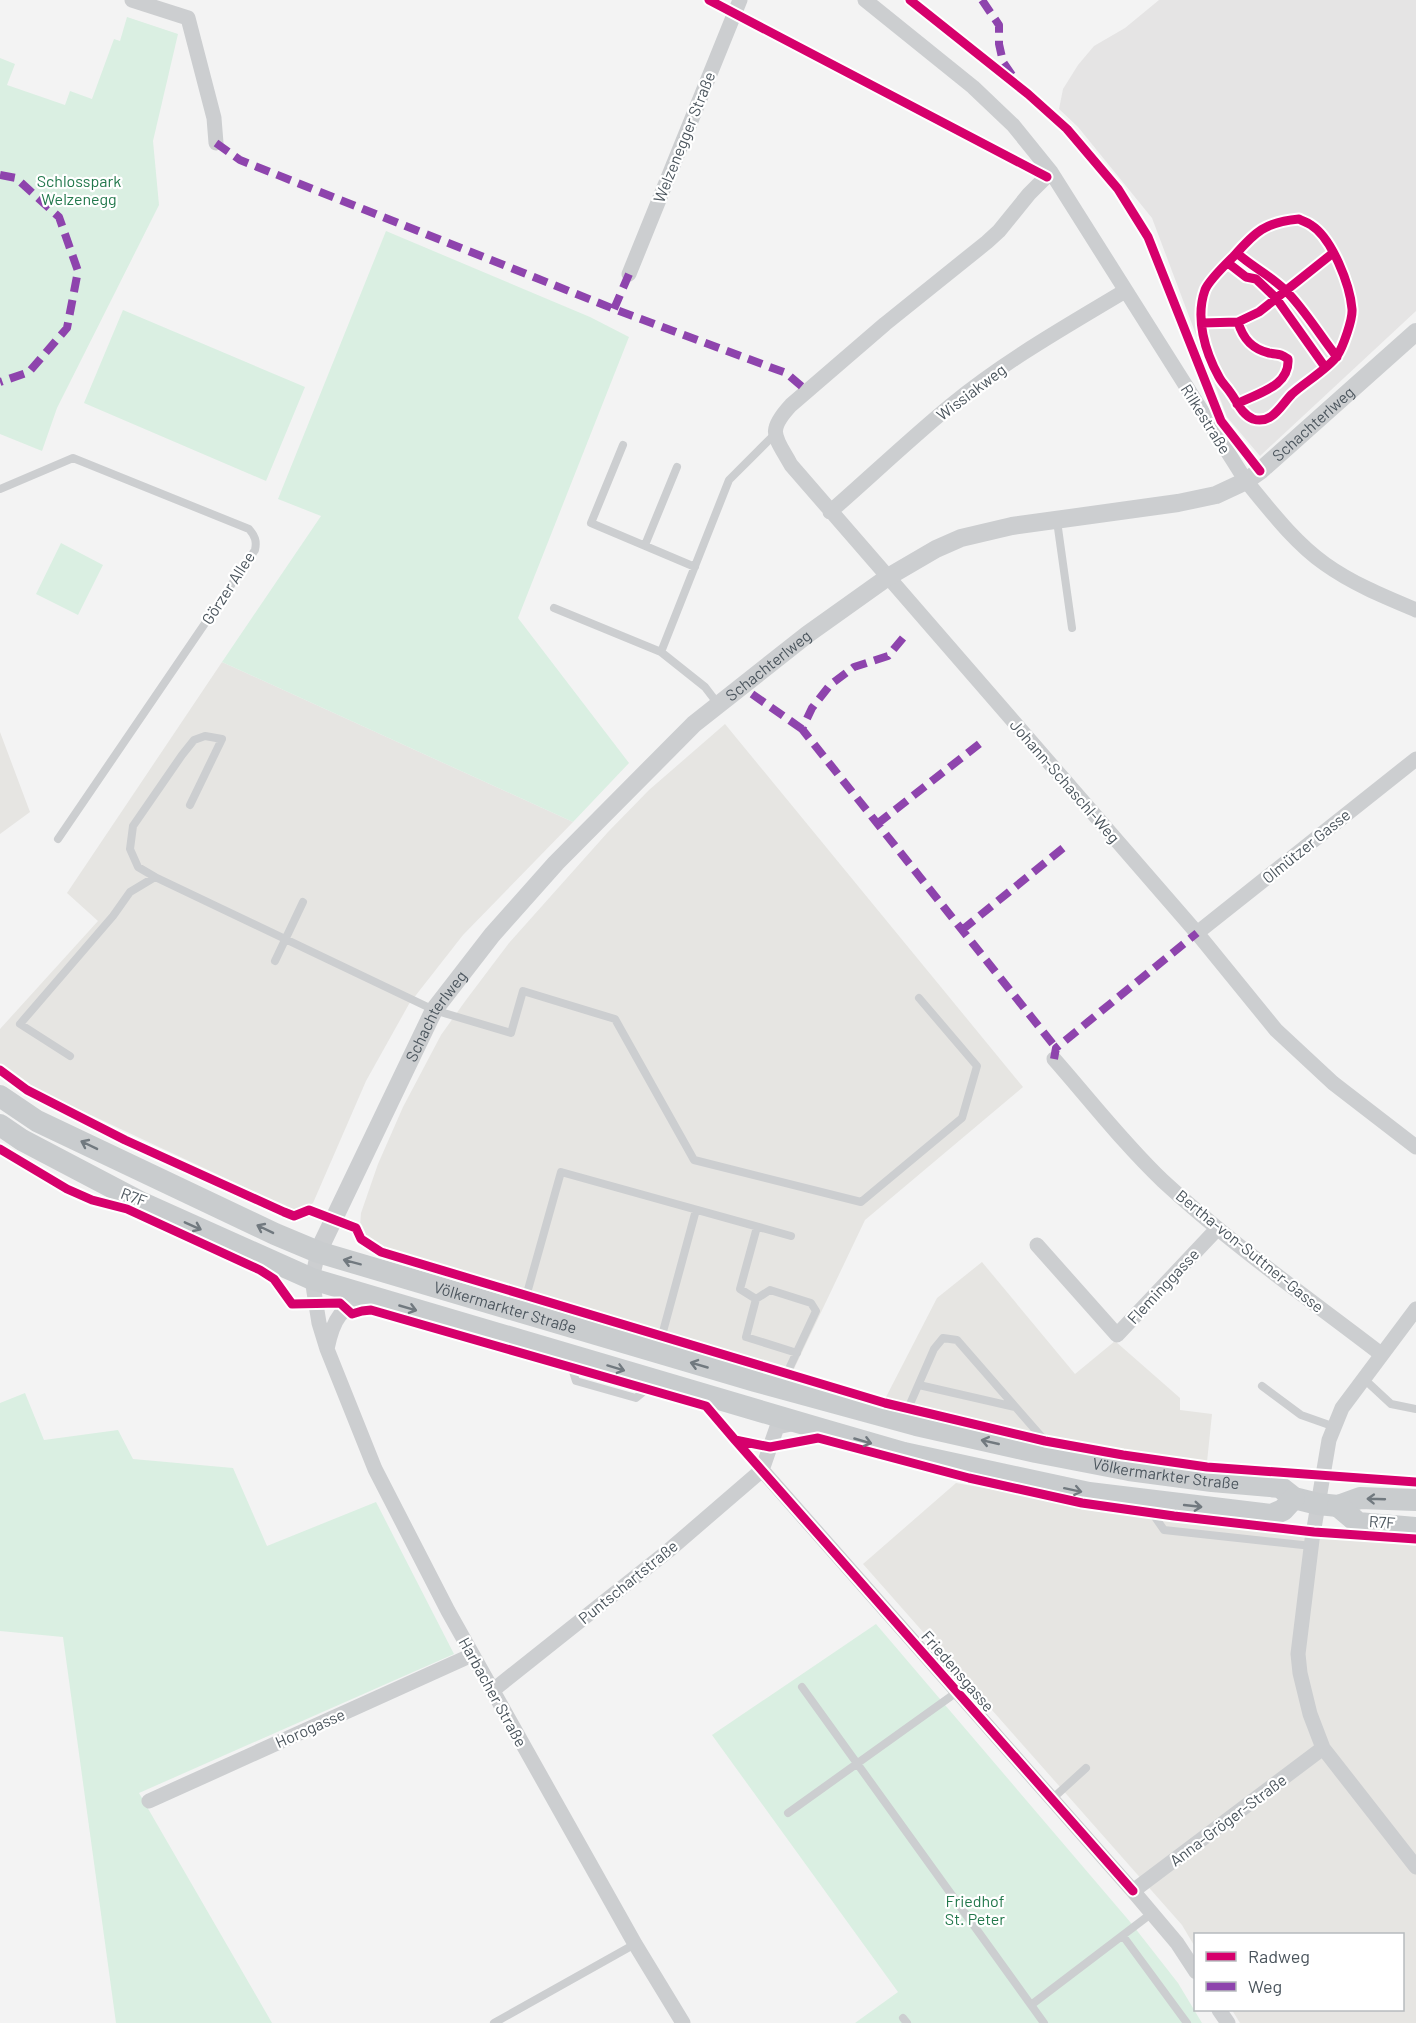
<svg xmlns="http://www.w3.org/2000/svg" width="1416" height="2023" font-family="Barlow,sans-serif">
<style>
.commercial{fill:#e6e5e2}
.education{fill:#e5e4e4}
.green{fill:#daefe2}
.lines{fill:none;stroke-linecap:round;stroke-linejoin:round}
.service{stroke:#ccced0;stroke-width:8}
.minor{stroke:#ccced0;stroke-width:15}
.tertiary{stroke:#ccced0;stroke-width:18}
.primary{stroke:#c9ccce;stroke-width:22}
.quiet{stroke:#8e44ad;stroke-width:8;stroke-dasharray:15 8;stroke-linecap:butt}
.cycleway-casing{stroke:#fff;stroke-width:13}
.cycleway{stroke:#d6006c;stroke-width:9}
.oneway{stroke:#71797f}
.labels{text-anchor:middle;stroke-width:4.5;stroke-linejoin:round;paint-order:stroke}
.street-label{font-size:16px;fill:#4b555d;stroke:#fff}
.park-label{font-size:16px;fill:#22784c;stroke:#fff}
</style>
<rect width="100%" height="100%" fill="#f3f3f3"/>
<!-- commercial -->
<path class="commercial" d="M222,662L573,822L463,935L409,1004L366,1081L313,1203L302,1209H291L29,1086L0,1065V1029L98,921L67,893Z
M725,724L1023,1087L865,1220L793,1371L378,1248L364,1237L360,1226L361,1213L378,1164L403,1107L441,1035L466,1000L509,943L608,832L649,790Z
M0,732L30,812L0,834Z
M982,1262L1075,1374L1115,1341L1180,1398V1410L1212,1414L1207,1462L1123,1451L1045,1437L885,1399L937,1298Z
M956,1483L1187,1524L1416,1546V2023H1240L1232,2010H1402V1934H1196L1195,1947L1182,1925L863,1564Z"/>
<!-- education -->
<path class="education" d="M1159,0H1416V311L1260,456L1227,417L1152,218L1078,127L1059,109L1063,89L1078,65L1094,46L1125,28Z"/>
<!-- green -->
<path class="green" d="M127,17L178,34L153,141L159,205L57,408L42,451L0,434V58L15,64L7,85L65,105L70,91L92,99L114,39L120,41Z
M386,231L590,317L629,337L518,618L629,763L573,822L222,662L321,516L278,499Z
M123,310L305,387L266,481L84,403Z
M61,543L103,565L78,615L36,594Z
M25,1393L44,1440L118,1430L133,1459L233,1468L267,1546L376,1502L454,1654L139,1793L272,2023H116L63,1637L0,1631V1403Z
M876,1624L1131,1923L1178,1983L1202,2023H855L898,1992L712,1735Z"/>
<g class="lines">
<!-- service -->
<path class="service" d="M623,445L591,523L695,567
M0,489L73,458L249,529C255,536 257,541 255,550L58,839
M1057,521L1072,628
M645,545L677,467
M554,608L661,652
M718,704L705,687L661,652L729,480L774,435
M155,877L138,867L130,849L133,826L182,755L194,740L205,736L222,739L190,805
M275,961L303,902
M70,1056L20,1024L113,916L130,892L155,877L434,1010L511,1033L523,991L615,1019L694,1160L861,1202L962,1118L977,1066L919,998
M756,1299L740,1289L757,1227
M522,1311L561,1172L791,1236
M658,1350L696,1210
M569,1359L576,1381L636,1398L653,1384
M1363,1378L1391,1404L1416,1409
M919,1385L1015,1407
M781,1386L816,1311L811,1303L770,1290L756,1299L746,1337L797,1353
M1262,1386L1301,1415L1335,1427
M903,1420L934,1349L943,1338L957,1340L1053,1450
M1146,1504L1164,1530L1312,1546
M802,1687L1044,2023
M1052,1799L1086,1768
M788,1813L957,1692
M1123,1936L1187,2023
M1031,2005L1152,1913
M903,2018L907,2023
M494,2023L635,1944"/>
<!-- minor -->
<path class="minor" d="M132,0L188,18L214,118L216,143
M865,0L973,87L1013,125L1051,172L1246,481C1270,510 1294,542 1325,564C1353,584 1385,597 1416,610
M1051,172L1029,194L999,231L987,242L885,324L791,405C766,432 775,436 791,465L1197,933L1276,1030L1333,1083L1416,1147
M629,274L740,0
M830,512C870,477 909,440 950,406C1003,362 1065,327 1125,291
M1197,933L1416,759
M1054,1059C1090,1100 1124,1144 1163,1181C1231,1244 1308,1298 1381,1354
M1037,1245L1117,1335L1217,1229
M318,1252L312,1279L319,1323L327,1349L375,1469L448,1611L635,1944L683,2023
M1416,1309L1342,1408L1329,1440L1312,1540L1298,1654L1300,1673L1310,1714L1323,1748L1416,1867
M327,1349C333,1319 341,1306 370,1297
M762,1470L1133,1891L1177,1943L1196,1972
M492,1691L668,1551L762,1470L777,1427L796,1423
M149,1801L472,1655
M1133,1891L1323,1748
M1219,2010L1228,2023"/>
<!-- tertiary -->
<path class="tertiary" id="s1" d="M318,1252L434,1010L492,935L556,863L694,724L808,634L888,577L936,549L961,538L1012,526L1178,503L1216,495L1246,481L1260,471L1416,332"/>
<!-- primary -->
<g class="primary">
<path id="s2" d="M0,1096L37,1121L275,1234L318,1252L755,1381L916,1425L1036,1452L1129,1470L1212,1481L1280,1487L1294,1498L1318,1504L1338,1506L1360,1498L1416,1500"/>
<path d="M0,1125L22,1140L140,1202L312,1279L821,1429L904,1453L1089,1493L1271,1515L1283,1510L1294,1498"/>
<path d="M1338,1506L1358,1523L1416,1528"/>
</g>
<!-- quiet -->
<path class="quiet" d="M982,0L999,25V44L1003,62L1012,75
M216,143L240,160L614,309L786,373L807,391
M0,175L16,178L59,217L78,271L67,328L29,372L0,382
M614,309L629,274
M903,638L888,656L854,667L830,685L812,708L802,729L1056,1048
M752,694L802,729
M877,824L983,741
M962,930L1068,844
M1054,1059L1056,1048L1197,933"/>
<!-- cycleway casing -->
<g class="cycleway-casing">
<path id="cycleway" d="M709,0L1047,177
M910,0L1028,94L1067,129L1118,189L1148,237L1221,421L1260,471
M1299,219C1302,221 1307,222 1311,225C1332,238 1350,285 1352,309C1353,319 1343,347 1337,356C1329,368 1304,383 1292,394C1281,405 1272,425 1253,419C1241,414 1237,401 1230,392C1227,387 1222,383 1219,377C1205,352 1195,318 1205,290C1209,280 1226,264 1234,256C1255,232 1265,222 1299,219Z
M1237,253C1252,267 1270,275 1285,290C1303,307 1321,337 1337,357
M1228,263L1246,277L1256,279L1276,298L1325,367
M1202,323L1238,322L1259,312L1333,253
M1237,404C1257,393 1290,387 1288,359C1279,353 1279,355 1269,353C1252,349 1243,339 1238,322
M0,1070L27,1090L125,1140L284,1212L294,1216L309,1210L356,1228L361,1239L381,1252L885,1403L1045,1441L1123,1455L1207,1467L1416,1482
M0,1149L67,1189L92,1200L127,1209L260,1270L274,1279L292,1304L340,1303L352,1314L362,1311L371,1310L706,1406L735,1440L770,1447L818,1438L969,1478L1082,1503L1174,1516L1314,1532L1416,1539
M735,1440L1133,1891"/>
</g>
<!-- cycleway -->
<use href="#cycleway" class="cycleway"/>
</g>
<!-- one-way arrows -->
<defs><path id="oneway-shaft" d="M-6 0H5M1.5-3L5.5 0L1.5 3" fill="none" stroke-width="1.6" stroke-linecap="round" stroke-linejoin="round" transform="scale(1.5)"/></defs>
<g class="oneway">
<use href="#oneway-shaft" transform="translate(89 1145) rotate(-154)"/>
<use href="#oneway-shaft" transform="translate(193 1226) rotate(24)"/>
<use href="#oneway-shaft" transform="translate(265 1229) rotate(-154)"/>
<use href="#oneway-shaft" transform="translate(352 1262) rotate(-165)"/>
<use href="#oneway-shaft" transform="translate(408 1308) rotate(16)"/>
<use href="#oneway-shaft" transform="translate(699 1365) rotate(-164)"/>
<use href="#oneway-shaft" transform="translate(616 1368) rotate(17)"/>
<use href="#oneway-shaft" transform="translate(863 1441) rotate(16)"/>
<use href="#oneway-shaft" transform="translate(990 1442) rotate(-167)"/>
<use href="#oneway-shaft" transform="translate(1073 1490) rotate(12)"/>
<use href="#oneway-shaft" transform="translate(1376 1499) rotate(-178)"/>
<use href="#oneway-shaft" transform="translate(1193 1506) rotate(6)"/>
</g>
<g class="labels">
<!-- street labels -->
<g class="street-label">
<text transform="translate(684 137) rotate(-68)" y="6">Welzenegger Straße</text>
<text transform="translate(971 392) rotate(-37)" y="6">Wissiakweg</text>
<text transform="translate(1206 419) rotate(58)" y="6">Rilkestraße</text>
<text dy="6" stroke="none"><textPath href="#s1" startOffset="1362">Schachterlweg</textPath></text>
<text transform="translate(228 588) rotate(-57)" y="6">Görzer Allee</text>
<text dy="6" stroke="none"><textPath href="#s1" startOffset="750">Schachterlweg</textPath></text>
<text transform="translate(1065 781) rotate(49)" y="6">Johann-Schaschl-Weg</text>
<text transform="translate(1306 846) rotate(-39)" y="6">Olmützer Gasse</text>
<text dy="6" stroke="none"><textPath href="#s1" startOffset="264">Schachterlweg</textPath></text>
<text transform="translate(134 1197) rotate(20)" y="6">R7F</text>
<text transform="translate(1250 1251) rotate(39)" y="6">Bertha-von-Suttner-Gasse</text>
<text transform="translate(1163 1286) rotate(-47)" y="6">Fleminggasse</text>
<text dy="6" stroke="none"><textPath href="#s2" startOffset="550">Völkermarkter Straße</textPath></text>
<text dy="6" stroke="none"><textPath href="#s2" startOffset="1232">Völkermarkter Straße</textPath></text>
<text transform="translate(1382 1522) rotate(4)" y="6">R7F</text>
<text transform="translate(628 1582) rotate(-39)" y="6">Puntschartstraße</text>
<text transform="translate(958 1671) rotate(49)" y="6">Friedensgasse</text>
<text transform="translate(493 1692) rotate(61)" y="6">Harbacher Straße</text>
<text transform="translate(310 1728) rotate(-24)" y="6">Horogasse</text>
<text transform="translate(1228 1820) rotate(-37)" y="6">Anna-Gröger-Straße</text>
</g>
<!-- park labels -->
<g class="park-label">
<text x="79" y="187">Schlosspark<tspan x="79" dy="18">Welzenegg</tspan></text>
<text x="975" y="1907">Friedhof<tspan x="975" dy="18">St. Peter</tspan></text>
</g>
</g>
<!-- legend -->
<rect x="1194" y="1933" width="210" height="78" fill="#ffffff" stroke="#b7bbbe" stroke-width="1.5"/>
<rect x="1206" y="1952" width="30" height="9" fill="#d6006c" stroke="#b7bbbe" stroke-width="1.5"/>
<text x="1248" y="1963" font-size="18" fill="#4b555d">Radweg</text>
<rect x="1206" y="1982" width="30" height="9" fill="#8e44ad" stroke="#b7bbbe" stroke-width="1.5"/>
<text x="1248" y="1993" font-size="18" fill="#4b555d">Weg</text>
</svg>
